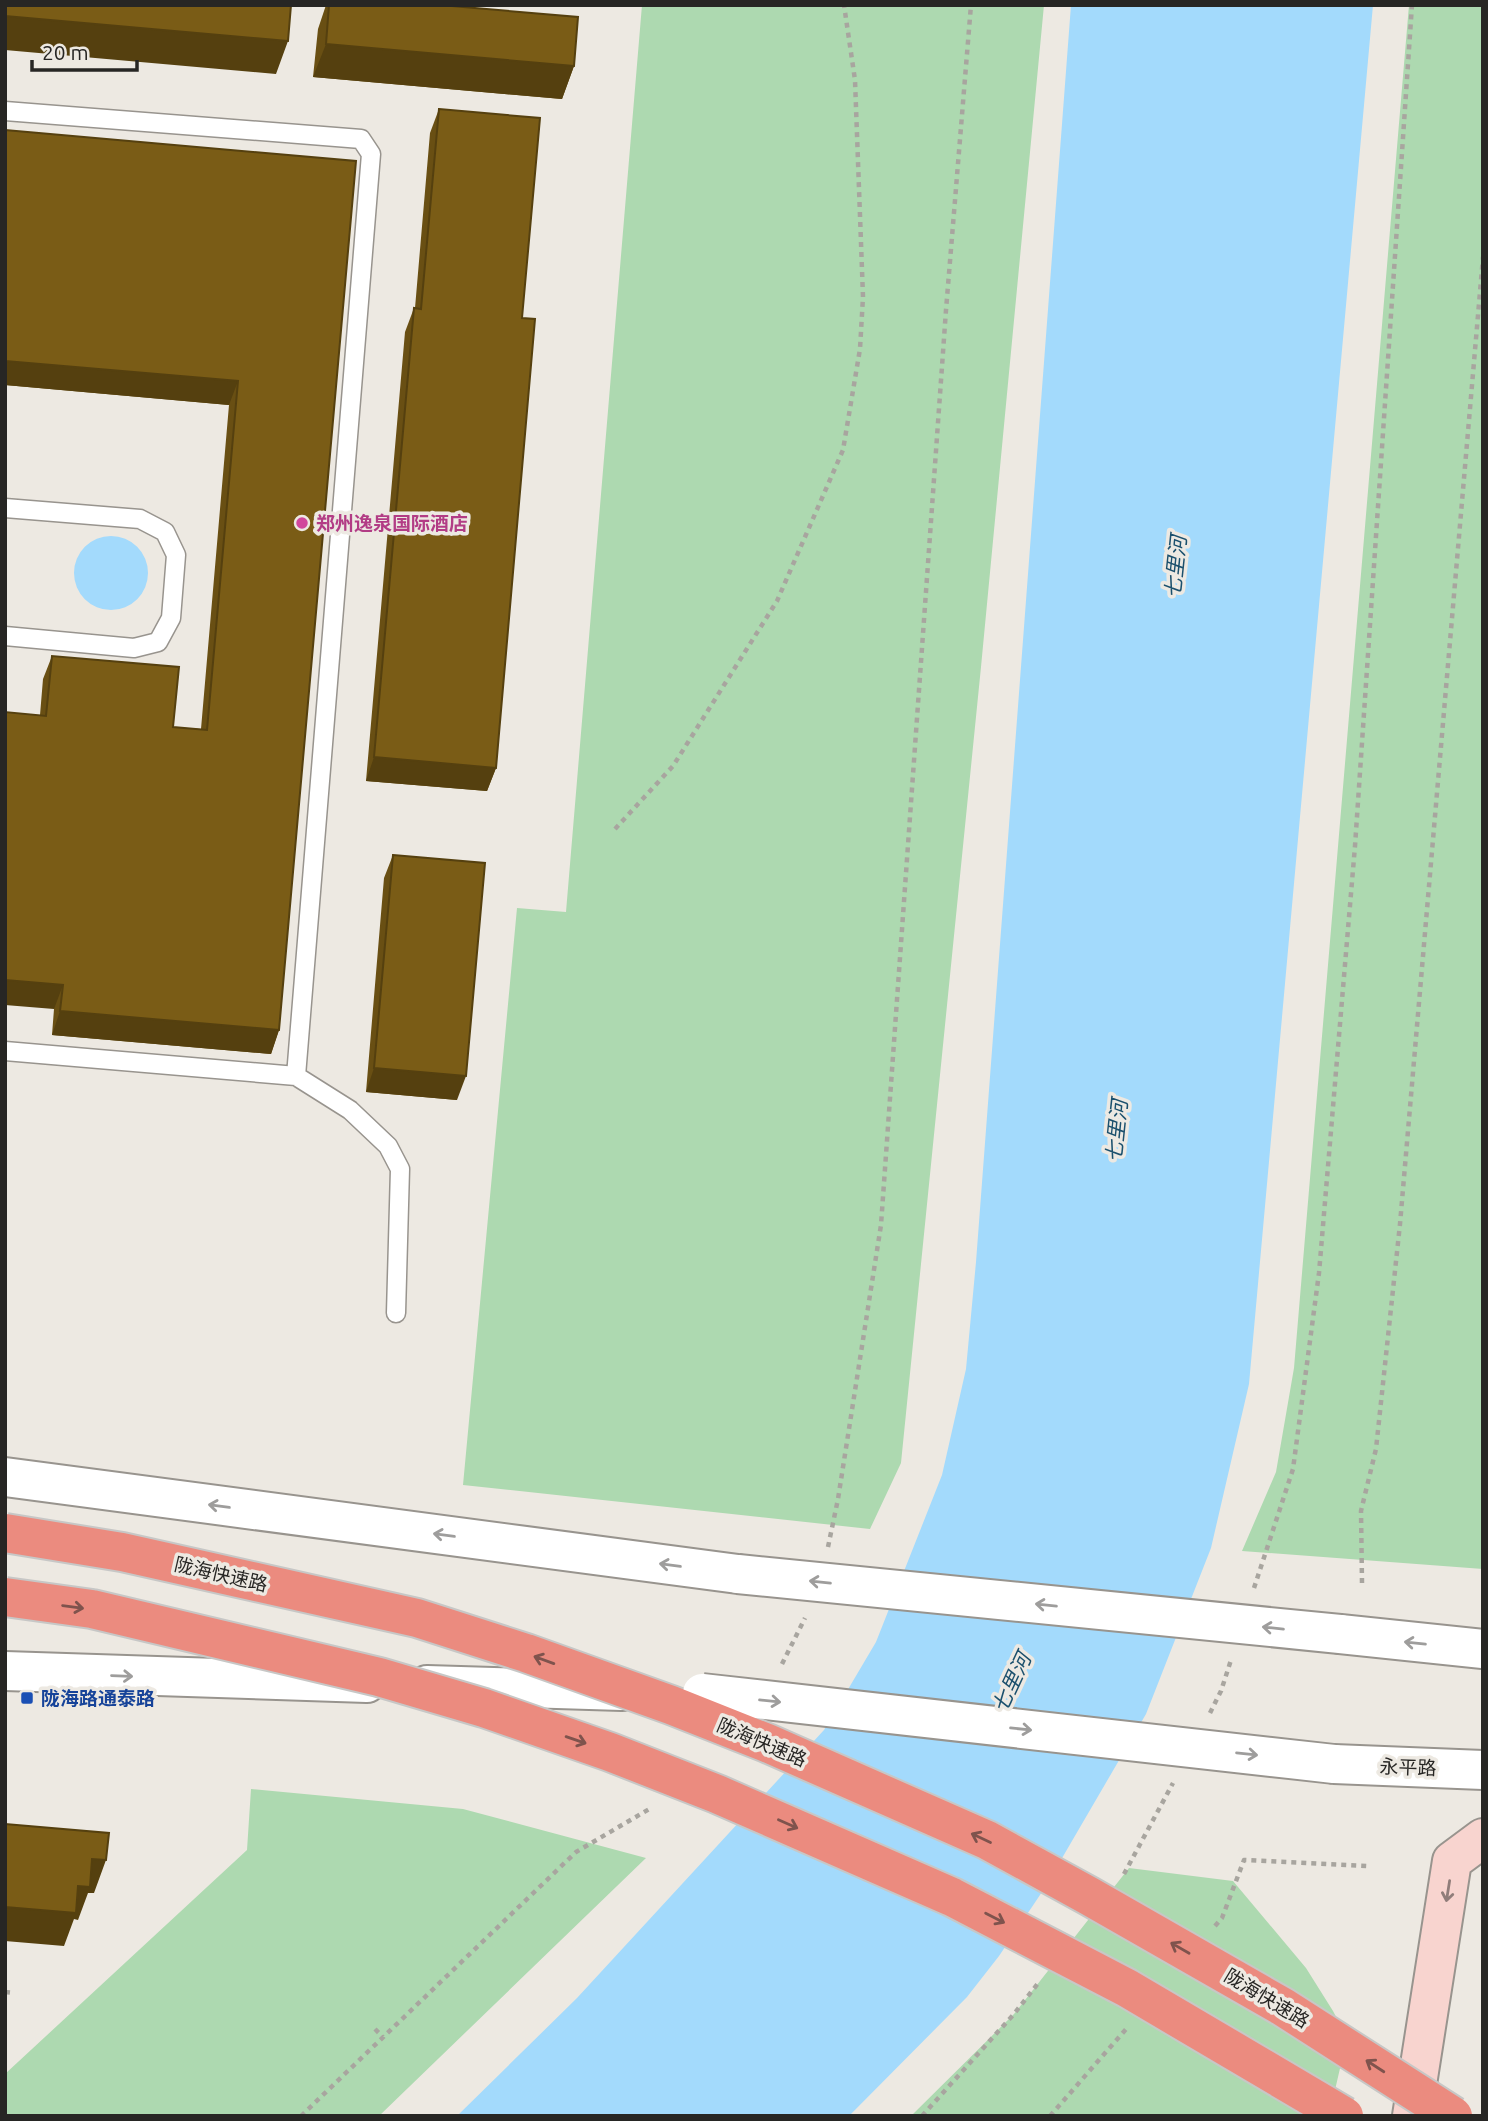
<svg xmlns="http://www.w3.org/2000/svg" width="1488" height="2121" font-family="Ubuntu,'Noto Sans SC',sans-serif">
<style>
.green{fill:#add9b0}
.water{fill:#a3dafc}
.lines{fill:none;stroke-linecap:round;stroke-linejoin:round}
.service-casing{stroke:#98948e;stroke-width:21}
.tertiary-casing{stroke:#98948e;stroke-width:42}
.secondary-casing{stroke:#98948e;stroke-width:42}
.path{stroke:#a8a59f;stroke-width:4.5;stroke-dasharray:5 5;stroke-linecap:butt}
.service{stroke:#fff;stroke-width:18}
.tertiary{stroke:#fff;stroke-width:38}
.secondary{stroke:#f8d4cf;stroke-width:38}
.tertiary-bridge-casing{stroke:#98948e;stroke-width:42;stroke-linecap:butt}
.trunk-bridge-casing{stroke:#c7c7c6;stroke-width:42;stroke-linecap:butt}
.tertiary-bridge{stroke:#fff;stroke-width:38}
.trunk-bridge{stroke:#eb8b7f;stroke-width:38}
.wall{fill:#694f13}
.shaded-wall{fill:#55400f}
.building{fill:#7a5c16;stroke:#55400f;stroke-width:2}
.oneway{stroke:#9e9d9c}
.oneway2{stroke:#7f534d}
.oneway3{stroke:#907d7a}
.hotel-dot{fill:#d1479c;stroke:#ede9e2;stroke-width:2.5}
.transit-dot{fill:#1a4fb4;stroke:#ede9e2;stroke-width:2.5}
.labels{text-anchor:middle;stroke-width:7;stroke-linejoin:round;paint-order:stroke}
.hotel-label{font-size:19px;font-weight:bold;fill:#b23c85;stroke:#ede9e2;text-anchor:start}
.street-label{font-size:19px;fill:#272624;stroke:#ede9e2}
.transit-label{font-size:19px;font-weight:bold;fill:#164399;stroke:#ede9e2;text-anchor:start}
.water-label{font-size:21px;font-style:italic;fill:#1b506d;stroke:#ede9e2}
</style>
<rect width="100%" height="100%" fill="#ede9e2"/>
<!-- green -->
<path class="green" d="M642,5H1044L981,667L901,1463L870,1529L463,1485L517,908L566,912Z
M1409,5H1483V1569L1242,1551L1276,1472L1294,1368Z
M251,1789L463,1809L646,1858L379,2116H5V2074L247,1850Z
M1129,1868L1233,1881L1306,1968L1333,2011L1347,2038L1329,2116H911L1014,2014Z"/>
<!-- water -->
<path class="water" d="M1071,5H1373L1249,1384L1211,1548L1146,1714L1044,1889L999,1956L967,1997L849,2116H457L577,1998L824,1730L876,1642L942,1475L966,1369L976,1262Z
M74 573a37 37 0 1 1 74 0a37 37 0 1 1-74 0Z"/>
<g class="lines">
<!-- service casing -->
<g class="service-casing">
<path id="service" d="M5,111L361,139L371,154L296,1076
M5,508L140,519L165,532L176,555L171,618L158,642L134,648L5,636
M5,1051L296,1076L350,1110L388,1146L400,1169L396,1313"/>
</g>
<!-- tertiary casing -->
<g class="tertiary-casing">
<path id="tertiary" d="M5,1477L738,1574
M1340,1634L1483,1649
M5,1671L367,1683
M427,1685L622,1691
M1334,1764L1483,1770"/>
</g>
<!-- secondary casing -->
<g class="secondary-casing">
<path id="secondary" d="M1412,2116L1452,1861L1483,1838"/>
</g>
<!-- path -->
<path class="path" d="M615,829L673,766L777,601L843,450L860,349L863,297L855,80L844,5
M828,1547L838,1499L881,1225L946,310L971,5
M1362,1583L1361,1511L1376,1449L1400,1224L1483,257
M1254,1588L1293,1469L1319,1273L1355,846L1412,5
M782,1664L805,1618
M1210,1713L1221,1691L1231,1660
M1124,1874L1173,1783
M1215,1926L1222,1918L1244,1860L1367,1866
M5,1992L14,1993
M375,2029L383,2037
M301,2116L576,1852L651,1808
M922,2116L1014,2014L1039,1982
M1050,2116L1127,2028"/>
<!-- service -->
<use href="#service" class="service"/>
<!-- tertiary -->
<use href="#tertiary" class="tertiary"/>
<!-- secondary -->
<use href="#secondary" class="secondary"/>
<!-- tertiary-bridge casing -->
<g class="tertiary-bridge-casing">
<path id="tertiary-bridge" d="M738,1574L1340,1634
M702,1693L1334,1764"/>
</g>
<!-- trunk-bridge casing -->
<g class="trunk-bridge-casing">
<path id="trunk-bridge" d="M5,1533L122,1552L417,1618L526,1653L671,1705L767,1743L987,1840L1089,1896L1283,2007L1453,2116
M5,1597L92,1609L379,1677L484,1708L610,1752L717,1794L952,1897L1127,1988L1344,2116"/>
</g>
<!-- tertiary-bridge -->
<use href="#tertiary-bridge" class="tertiary-bridge"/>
<!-- trunk-bridge -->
<use href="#trunk-bridge" class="trunk-bridge"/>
</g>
<!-- wall -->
<path class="wall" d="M326,5H440L574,66L562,99L313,77L318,29Z
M439,109L522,318L496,768L487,791L366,781L405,332L414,308H415L430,133Z
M356,161L279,1030L271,1054L52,1035L54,1009L40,715L43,679L52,656L173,727L201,729L229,405L5,385Z
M393,855L457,1100L366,1092L384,878Z"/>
<!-- shaded-wall -->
<path class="shaded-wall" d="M5,16L288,41L276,74L5,50Z
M326,44L574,66L562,99L313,77Z
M5,361L238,381L229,405L5,385Z
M374,757L496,768L487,791L366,781Z
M5,980L63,985L54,1009L5,1005Z
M60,1011L279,1030L271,1054L52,1035Z
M374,1068L466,1076L457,1100L366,1092Z
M92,1859L106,1860L94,1893H88L78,1920L74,1919L64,1946L5,1941V1907L78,1886Z"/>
<!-- building -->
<path class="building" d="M5,5H291L288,41L5,16Z
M329,5H440L578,17L574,66L326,44Z
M439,109L540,118L522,318L535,319L496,768L374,757L414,308L421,309Z
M5,130L356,161L279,1030L60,1011L63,985L5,980V712L46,716L52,656L179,667L173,727L207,730L238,381L5,361Z
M393,855L485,863L466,1076L374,1068Z
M5,1824L109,1833L106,1860L92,1859L90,1887L78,1886L76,1913L5,1907Z"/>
<!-- one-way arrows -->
<defs><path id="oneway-shaft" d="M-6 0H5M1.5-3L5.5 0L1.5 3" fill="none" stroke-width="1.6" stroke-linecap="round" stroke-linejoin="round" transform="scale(1.75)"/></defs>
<g class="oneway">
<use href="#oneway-shaft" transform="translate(219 1506) rotate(-172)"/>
<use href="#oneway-shaft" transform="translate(444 1535) rotate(-172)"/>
<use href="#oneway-shaft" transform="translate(670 1565) rotate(-172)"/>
<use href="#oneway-shaft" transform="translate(820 1582) rotate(-174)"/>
<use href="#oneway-shaft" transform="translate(1046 1605) rotate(-174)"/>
<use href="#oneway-shaft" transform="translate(1273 1628) rotate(-174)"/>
<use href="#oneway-shaft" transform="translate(1415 1643) rotate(-174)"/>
<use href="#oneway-shaft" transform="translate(122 1676) rotate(2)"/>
<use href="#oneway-shaft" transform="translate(770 1701) rotate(6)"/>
<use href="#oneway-shaft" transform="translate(1021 1729) rotate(6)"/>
<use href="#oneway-shaft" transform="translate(1247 1754) rotate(6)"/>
</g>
<g class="oneway2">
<use href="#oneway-shaft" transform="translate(73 1607) rotate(8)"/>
<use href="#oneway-shaft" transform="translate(544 1660) rotate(-160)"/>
<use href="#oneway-shaft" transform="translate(576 1740) rotate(19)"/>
<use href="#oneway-shaft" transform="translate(788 1824) rotate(24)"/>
<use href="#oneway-shaft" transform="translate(981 1838) rotate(-155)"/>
<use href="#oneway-shaft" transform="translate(995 1918) rotate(27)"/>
<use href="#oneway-shaft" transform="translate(1180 1948) rotate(-150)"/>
<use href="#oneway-shaft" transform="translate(1375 2066) rotate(-147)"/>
</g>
<use class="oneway3" href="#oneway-shaft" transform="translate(1448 1891) rotate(99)"/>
<!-- markers -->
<circle class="hotel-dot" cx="302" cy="523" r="7"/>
<rect class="transit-dot" x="20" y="1691" width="14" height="14" rx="3.5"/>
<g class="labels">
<!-- hotel labels -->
<g class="hotel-label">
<text x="316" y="530">郑州逸泉国际酒店</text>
</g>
<!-- street labels -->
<g class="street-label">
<text transform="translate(221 1574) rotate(13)" y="7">陇海快速路</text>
<text transform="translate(762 1742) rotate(23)" y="7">陇海快速路</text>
<text transform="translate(1408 1767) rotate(2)" y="7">永平路</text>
<text transform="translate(1267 1998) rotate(31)" y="7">陇海快速路</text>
</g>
<!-- transit labels -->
<g class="transit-label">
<text x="41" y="1705">陇海路通泰路</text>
</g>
<!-- water labels -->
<g class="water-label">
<text transform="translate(1176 567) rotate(-84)" y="7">七里河</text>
<text transform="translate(1117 1131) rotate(-84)" y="7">七里河</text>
<text transform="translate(1012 1683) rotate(-65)" y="7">七里河</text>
</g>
</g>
<!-- border -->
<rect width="1488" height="2121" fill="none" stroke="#272624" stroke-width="14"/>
<!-- scale -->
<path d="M32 60v10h105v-10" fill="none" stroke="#272624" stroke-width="3.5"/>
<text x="42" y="60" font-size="21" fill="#272624" stroke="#ede9e2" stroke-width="5" paint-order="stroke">20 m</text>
</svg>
